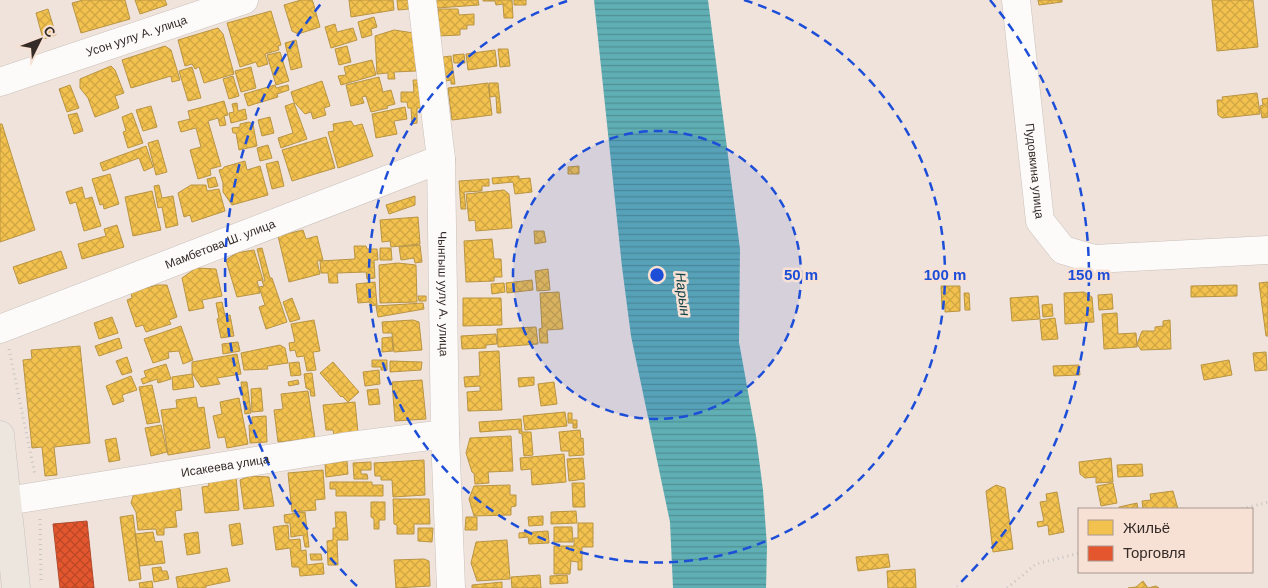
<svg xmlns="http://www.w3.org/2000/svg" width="1268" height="588" font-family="Helvetica,sans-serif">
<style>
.water{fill:url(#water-rules)}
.homes{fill:url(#homes-cross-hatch);stroke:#b99443}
.shops{fill:url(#shops-cross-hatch);stroke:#b04a2c}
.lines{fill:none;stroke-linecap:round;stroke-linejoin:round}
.minor-casing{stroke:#c9c0ba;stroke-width:29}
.major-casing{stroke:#c9c2bf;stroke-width:29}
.path{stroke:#c8c5c2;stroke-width:3;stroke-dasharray:1 4;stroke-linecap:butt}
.minor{stroke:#fdfbfa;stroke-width:28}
.major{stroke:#ece6de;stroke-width:28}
.ring{fill:none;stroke:#1d4ed8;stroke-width:2.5;stroke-dasharray:9 6}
.labels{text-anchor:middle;stroke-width:5;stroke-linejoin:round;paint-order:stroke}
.street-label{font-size:12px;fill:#352c28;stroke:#f7e0d4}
.water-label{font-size:14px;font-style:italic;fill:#0f4246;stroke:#f7e0d4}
.centre{fill:#1d4ed8;stroke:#f7e0d4;stroke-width:2.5}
.ring-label{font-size:15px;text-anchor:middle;font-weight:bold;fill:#1d4ed8;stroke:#f7e0d4;stroke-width:5;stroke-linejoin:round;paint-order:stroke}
</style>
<defs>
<pattern id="water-rules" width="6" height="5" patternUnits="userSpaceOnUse" patternTransform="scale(1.25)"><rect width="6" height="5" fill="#5fafb5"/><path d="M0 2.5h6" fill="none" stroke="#4f8f93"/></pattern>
<pattern id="homes-cross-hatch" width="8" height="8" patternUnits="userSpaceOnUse" patternTransform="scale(1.25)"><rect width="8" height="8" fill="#f2c14e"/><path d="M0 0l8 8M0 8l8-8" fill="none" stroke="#d0a644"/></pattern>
<pattern id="shops-cross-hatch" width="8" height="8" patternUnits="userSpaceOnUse" patternTransform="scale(1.25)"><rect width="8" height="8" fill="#e4572e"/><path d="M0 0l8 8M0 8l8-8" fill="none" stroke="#ba4827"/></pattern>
</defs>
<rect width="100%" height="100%" fill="#efe3dc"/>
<!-- water -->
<path class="water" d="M594,0H708L740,249L739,342L756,436L763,490L767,546L766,588H673L670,522L631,336L622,267Z"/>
<!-- homes -->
<path class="homes" d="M83,0H125L130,19L81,33L72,3Z
M135,0H165L167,5L140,14Z
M301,0H312L313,2L320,27L298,34L292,31L284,5Z
M349,0H393L394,10L351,17Z
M397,0H408L409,9L398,10Z
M436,0H478L479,5L437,8Z
M483,0H512L513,18H504L503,4L496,5L495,1H483Z
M514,0H526V5H514Z
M1038,0H1062V2L1039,5Z
M1212,0H1253L1258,47L1217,51Z
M48,9L56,35L43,39L36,13Z
M438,9H458L459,15L474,14V25H467V29H460V35L438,36Z
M271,11L281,45L278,46L279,50L265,54L268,64L258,67L256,62L240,67L227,23Z
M374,17L377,27L371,29L372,35L362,38L358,22Z
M335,24L337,32L353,28L357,40L331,48L325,27Z
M218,28L223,34L234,74L204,83L199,67L195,69L192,64L185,66L178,40Z
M394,30L414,33L416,71L394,72L395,79H388V73L377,74L375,36Z
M296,40L302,67L291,70L285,43Z
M165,46L171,50L180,80L172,82L171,76L131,88L122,60Z
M347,46L351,62L339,65L335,49Z
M498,49H508L510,66L500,67Z
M495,50L497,66L468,70L466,54Z
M280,52L289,81L276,85L267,55Z
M464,54L465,63H454L453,55Z
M451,56L455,84H451V80L446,81L443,57Z
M372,60L376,75L341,85L338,76L346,75L344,67Z
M111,66L115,70L124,93L115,96L119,108L95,117L88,98L80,88V79Z
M192,67L201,98L188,101L179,71Z
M251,67L256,88L241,92L235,71Z
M233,76L239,96L229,99L223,79Z
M379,77L383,92L391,90L395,104L387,106L388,108L371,112L366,96L362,97L364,103L351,106L346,85Z
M413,80H418L428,108H417V123L412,124L411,108H408L407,102H401V92H414Z
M322,81L330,106L324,108L326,115L313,119L311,112L305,114L294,102L291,92Z
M488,83L492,115L452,120L448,88Z
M489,83H498L501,113H497L496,96L490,97Z
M70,85L79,108L67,112L59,89Z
M275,85L276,88L288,85L289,90L277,94L278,97L248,106L244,94Z
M1257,93L1260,114L1222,118L1218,115L1217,100H1223L1222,97Z
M1268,98V117L1262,118L1260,106L1263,105L1262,99Z
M224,101L228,115L224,116L226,125L220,126L218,118L208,121L221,166L210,169L211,175L198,179L190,150L201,147L196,128L181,132L178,122L190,119L188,111Z
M237,103L238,111L245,109L247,119L231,123L229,113L234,112L232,104Z
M294,103L307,139L281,148L278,138L293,133L285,106Z
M151,106L157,127L143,131L136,110Z
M405,107L407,119L394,121L397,134L376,138L372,114Z
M77,113L83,131L74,134L68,115Z
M132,113L143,143L128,148L123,132L126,131L122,117Z
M270,117L274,133L262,136L258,120Z
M351,121L354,126L362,124L373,156L338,168L328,132L334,131L333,124Z
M249,122L253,124L257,146L239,150L236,133H233L232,128L240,127V124Z
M0,124H2L35,230L0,242Z
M326,137L335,168L292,181L282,150Z
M158,140L167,172L156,175L148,143Z
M268,145L272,158L260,161L257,148Z
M146,146L153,167L144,171L139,158L103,171L100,163Z
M245,161L247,170L260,166L268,195L232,205L223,192V183L219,170L223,169L224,167Z
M278,161L284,186L272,189L266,164Z
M579,166V174H568V167Z
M110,174L119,204L104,209L103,204L100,205L92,179Z
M519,176V179L530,178L532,192L515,194L513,182L493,184L492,178Z
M215,177L218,186L209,188L207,179Z
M489,179V186H482V191L464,192L466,209H461L459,181Z
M159,185L162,198L173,196L178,225L166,228L162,207L158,208L154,186Z
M191,185H206L207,191L219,189L225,211L192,222L190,215L184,217L178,193Z
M82,187L85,199L92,197L101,226L84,231L76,202L70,204L66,192Z
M504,190L509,194L512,228L476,231L475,220L469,221L466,194Z
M152,191L161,230L133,236L125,197Z
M415,196V205L389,214L386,205Z
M418,217L420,244L391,247L390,241L382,242L380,220Z
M117,225L124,247L82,259L78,244L106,236L104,229Z
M303,230L306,239L317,236L323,260L317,261L320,274L289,282L278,236Z
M534,231H544L546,242L535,244Z
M492,239L494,259H501L502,277H494V281L466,282L464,241Z
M420,245L422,262L415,263L414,258L401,260L399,247Z
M354,246H366L367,249H377L378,260H374L375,278L367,279L366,272L337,273L338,283H329L328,273H321L320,261L355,259Z
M262,248L270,278H272L287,322L266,329L259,307L265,305L259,287L264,286L262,281H265L257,249Z
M380,248H391L392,260H380Z
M254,250L263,280L257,281L260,293L237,297L226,260L236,253Z
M61,251L67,268L19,284L13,267Z
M398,263L416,265L417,302L380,303L379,265Z
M196,268L216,269L222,296L202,300L204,308L189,311L182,278Z
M548,269L550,290L537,291L535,271Z
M532,280L533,290L507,293L506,283Z
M375,282L377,305L370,306V302L358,303L356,284Z
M1268,282V336H1266L1259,283Z
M504,283L505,292L492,294L491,284Z
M157,285H167L177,317L169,320L171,324L146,332L143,325L136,327L127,300L132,298L131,292Z
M1237,285V296L1191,297V286Z
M941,286H960V311L945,312V307L942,308Z
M559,292L563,329L547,330L548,343H540L539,329L542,328L540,293Z
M1084,292L1092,297L1094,322L1065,324L1064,293Z
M964,293H969L970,310H965Z
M1112,294L1113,309L1099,310L1098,295Z
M418,296H426V301H419Z
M1038,296L1040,319L1012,321L1010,298Z
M292,298L300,319L290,322L283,302Z
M463,298H501L502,325L463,326Z
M222,302L225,316L230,315L234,336L221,338L217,319L219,318L216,303Z
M423,303L424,309L378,317L376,306Z
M1052,304L1053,316L1043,317L1042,305Z
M1117,313L1118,334L1136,333L1137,347L1104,349L1102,314Z
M112,317L118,333L99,339L94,323Z
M1055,318L1058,339L1042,340L1040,320Z
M314,320L320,351L313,352L316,370L307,371L304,356L297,357L295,350L290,351L289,343L295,342L291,324Z
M413,320L419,322L422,350L394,352L392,333H383L382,322Z
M1170,320L1171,349L1141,350L1137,344L1142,331H1155V327L1163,326V321Z
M181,326L193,360L183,364L179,351L168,352L169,358L153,363L144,339Z
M536,327L538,344L498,347L497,329Z
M496,334L497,344L486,345V348L462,349L461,336Z
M392,337L393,351L382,352V338Z
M119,338L122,348L99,356L95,346Z
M238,342L240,351L223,354L222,344Z
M280,345L285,348L288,363L267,366L268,369L244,370L241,353Z
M80,346L90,443L54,447L57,475L45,476L42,447L32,448L23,360L32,359L31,350Z
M499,351L502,410L468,411L467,392L480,391V386L465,387L464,377L480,376L479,352Z
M1266,352L1267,370L1255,371L1253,353Z
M237,354L241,374L217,378L220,384L201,387L192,373V362Z
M127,357L132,372L122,375L116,361Z
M372,360H387V370H381V367H372Z
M1229,360L1232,375L1204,380L1201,365Z
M390,361L422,362L421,370L390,372Z
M299,362L301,375L291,376L289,363Z
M333,362L359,392L348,402L342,396L341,397L320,373Z
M166,364L171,379L158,383L157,379L143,384L141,379L146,377L144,371Z
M1079,365L1080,375L1054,376L1053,366Z
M379,370L380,384L365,386L363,372Z
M312,373L315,396H311L310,390L306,388L304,374Z
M192,374L194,387L173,390L172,377Z
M131,376L137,390L122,395L124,401L113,405L106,386Z
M534,377V385L519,387L518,378Z
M298,380L299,384L289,386L288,382Z
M422,380L426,419L395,421L392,382Z
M241,382H247L251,413L245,414Z
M554,382L557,404L541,406L538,384Z
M152,385L160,422L147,424L139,387Z
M261,388L263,411L252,412L251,389Z
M378,389L380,404L369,405L367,390Z
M308,391L315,438L278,442L274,410L283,409L281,394Z
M196,397L198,408L204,407L210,448L168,455L161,410L177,408L176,400Z
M239,398L248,444L227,448L225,437L218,438L213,416L222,414L220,402Z
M355,402L358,432L334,435L333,430H326L323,405Z
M565,412L567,426L525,430L523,416Z
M568,413H572V420H577V428H573V423H568Z
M266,416L267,442L250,443L249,425H252V417Z
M521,419L522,432H531L533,455L524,456L522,434L519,433V429L480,432L479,422Z
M161,425L167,452L151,456L145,428Z
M580,430L581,439L583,438L584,455L569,456V451H561L559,432Z
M511,436L513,471L488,472L489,483L475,484L474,473L472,472L466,453L470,438Z
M116,438L120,460L109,462L105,440Z
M564,454L566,482L532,485L531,469L521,470L520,458Z
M583,458L585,479L569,481L567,459Z
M1111,458L1113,482L1096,483V477L1085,478L1080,474L1079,462Z
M424,460L425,495L393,497L392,480H381V476H375L374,463Z
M347,461L348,474L326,477L325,464Z
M371,462V470H361V474H367L368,479H354L353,463Z
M1142,464L1143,476L1118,477L1117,465Z
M323,470L325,499L315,500L316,510L292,512L288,473Z
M250,476L269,477L274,506L244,509L240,480Z
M236,477L239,510L205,513L202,487L209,486L208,480Z
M330,482H372V485H383V496H336V489H330Z
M572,483H584L585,507H573Z
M1113,483L1117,503L1101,506L1097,486Z
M510,485V495H516V506L511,507V515L474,516L469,499L474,486Z
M996,485L1005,488L1013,549L993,552L986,491Z
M175,487L180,489L182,510L175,511L177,527L164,528V535H157L156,529L138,530L136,512L131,503L134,493Z
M1173,491L1178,509H1143L1142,501L1151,500L1150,494Z
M1057,492L1064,532L1049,535L1048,525L1038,527L1037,522L1044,521L1040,502L1047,501L1046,494Z
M393,499H429L430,524H414V534H397V525L394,524Z
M371,502H385V520H379V529H374V519L371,517Z
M1137,503L1138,509H1119V507Z
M576,511L577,523L551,524V512Z
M305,512L309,547H305L303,535L291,537L290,523H285L284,515Z
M335,512H346L348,540H337L338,565H328L327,541L333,540V528H336Z
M133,515L141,579L129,581L120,517Z
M543,516V525L529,526L528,517Z
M466,517H477V530H465Z
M240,523L243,544L232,546L229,525Z
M578,523H593V547H582V570H578V562L571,561L570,574H554V546H574V538H578Z
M288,525L289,540L300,539L301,551L306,550L307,565L323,563L324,574L300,576L299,567H292L290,548L276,550L273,527Z
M554,527H572L573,542H554Z
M418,528H433L432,542L418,541Z
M548,531L549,543L529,544L528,537L519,538V533Z
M153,532L155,542L162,541L165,563L140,566L135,534Z
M198,532L200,553L187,555L184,534Z
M507,540L510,579L477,581L471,563L476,542Z
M310,554H321L322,560H311Z
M888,554L890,567L858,571L856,557Z
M424,559L429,561L430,586L396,588L394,560Z
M161,567L162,571H167L169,579L154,582L152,568Z
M227,568L230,581L206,586V588H178L176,577Z
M915,569L916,588H888L887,571Z
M540,575L541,588H512L511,577Z
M567,575L568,583L550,584V576Z
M152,581L153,588H140L139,583Z
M1143,581L1148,588L1156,586L1159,588H1128L1136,587Z
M502,582V588H472V585Z"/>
<!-- shops -->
<path class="shops" d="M87,521L94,588H60L53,524Z"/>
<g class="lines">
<!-- minor casing -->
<g class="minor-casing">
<g id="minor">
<path id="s1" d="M422,0L441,159L445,434L451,588"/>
<path id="s2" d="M1016,0L1040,221L1063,250L1094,259L1268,250"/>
<path id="s3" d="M0,82L244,0"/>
<path id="s4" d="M0,329L441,159"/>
<path id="s5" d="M7,501L343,447L445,434"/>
</g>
</g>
<!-- major casing -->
<g class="major-casing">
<path id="major" d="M0,435L16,588"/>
</g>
<!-- path -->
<path class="path" d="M9,349L35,475
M1242,509L1268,502
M40,519L41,582
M1007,588L1036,564L1079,553"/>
<!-- minor -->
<use href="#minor" class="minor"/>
<!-- major -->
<use href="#major" class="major"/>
</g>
<!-- distance rings -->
<circle cx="657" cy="275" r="144" fill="#1d4ed8" fill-opacity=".12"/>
<g class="ring">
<circle cx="657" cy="275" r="144"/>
<path d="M744 0A288 288 0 1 1 570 0"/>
<path d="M357 586A432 432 0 0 1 324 0M990 0A432 432 0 0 1 957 586"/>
</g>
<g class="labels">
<!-- street labels -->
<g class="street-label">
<text dy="4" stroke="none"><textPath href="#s3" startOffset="144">Усон уулу А. улица</textPath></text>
<text dy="4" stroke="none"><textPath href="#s2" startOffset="172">Пудовкина улица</textPath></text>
<text dy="4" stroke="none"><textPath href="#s4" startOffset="236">Мамбетова Ш. улица</textPath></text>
<text dy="4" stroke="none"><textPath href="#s1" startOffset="295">Чынгыш уулу А. улица</textPath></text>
<text dy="4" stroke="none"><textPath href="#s5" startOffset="221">Исакеева улица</textPath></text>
</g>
<!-- water labels -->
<g class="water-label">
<text transform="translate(683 294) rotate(83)" y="5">Нарын</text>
</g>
</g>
<circle cx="657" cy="275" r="8" class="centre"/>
<g class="ring-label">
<text x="801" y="280">50 m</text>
<text x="945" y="280">100 m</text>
<text x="1089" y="280">150 m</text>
</g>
<!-- legend -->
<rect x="1078" y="508" width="175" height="65" fill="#f7e0d4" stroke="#a9988f"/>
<rect x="1088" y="520" width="25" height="15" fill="#f2c14e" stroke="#a9988f"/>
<text x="1123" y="533" font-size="15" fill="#352c28">Жильё</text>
<rect x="1088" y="546" width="25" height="15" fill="#e4572e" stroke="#a9988f"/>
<text x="1123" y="558" font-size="15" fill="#352c28">Торговля</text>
<!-- north arrow -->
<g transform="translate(40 40) rotate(48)" stroke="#f7e0d4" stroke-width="4" paint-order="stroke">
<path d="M0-4L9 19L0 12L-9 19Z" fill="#352c28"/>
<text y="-8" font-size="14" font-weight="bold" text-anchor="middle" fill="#352c28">С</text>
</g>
</svg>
